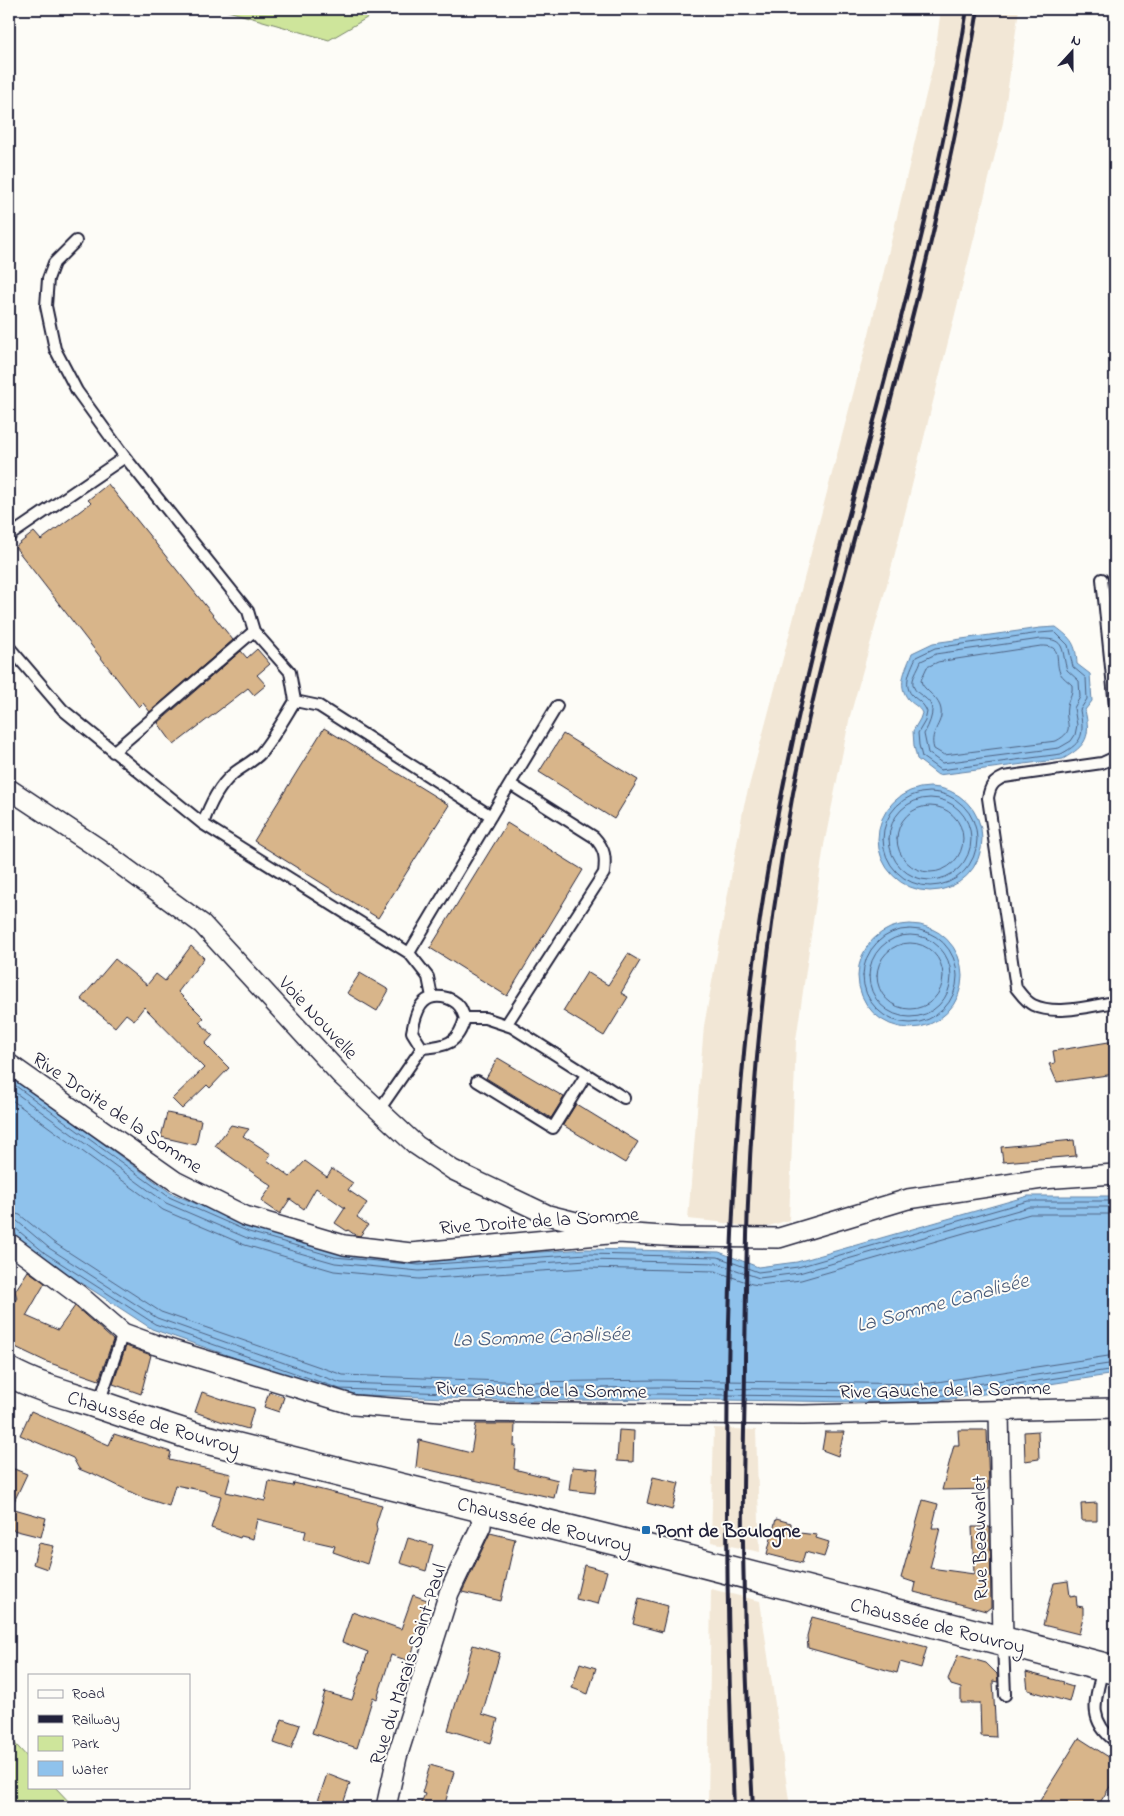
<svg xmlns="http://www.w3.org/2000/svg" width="1124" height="1816" font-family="'Indie Flower',sans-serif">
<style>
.built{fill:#f2e7d6}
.green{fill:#cee59b;stroke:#78846b}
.water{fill:#8fc2ec;stroke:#6382a5}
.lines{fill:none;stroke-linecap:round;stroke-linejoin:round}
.shore{stroke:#4e6282;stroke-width:1}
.building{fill:#d8b58a;stroke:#22223b}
.lane-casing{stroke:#22223b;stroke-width:14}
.street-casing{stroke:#22223b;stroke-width:22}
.primary-casing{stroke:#22223b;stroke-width:31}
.lane{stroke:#fdfcf7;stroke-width:10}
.street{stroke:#fdfcf7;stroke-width:19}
.primary{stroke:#fdfcf7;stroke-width:28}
.rail{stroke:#22223b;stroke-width:4}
.poi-dot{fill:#1f6fb2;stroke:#fdfcf7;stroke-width:2}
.labels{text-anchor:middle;stroke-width:4;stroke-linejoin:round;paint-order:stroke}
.street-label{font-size:20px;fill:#22223b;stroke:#fdfcf7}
.poi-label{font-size:20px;font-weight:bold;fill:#22223b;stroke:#fdfcf7;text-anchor:start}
.water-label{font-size:21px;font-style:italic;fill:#485a79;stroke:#fdfcf7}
</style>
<rect width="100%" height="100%" fill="#fdfcf7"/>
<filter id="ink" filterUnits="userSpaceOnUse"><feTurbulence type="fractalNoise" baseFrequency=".02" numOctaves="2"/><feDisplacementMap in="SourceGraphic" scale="10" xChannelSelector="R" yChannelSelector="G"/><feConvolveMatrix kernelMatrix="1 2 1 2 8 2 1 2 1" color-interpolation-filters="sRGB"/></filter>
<g filter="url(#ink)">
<!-- built -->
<path class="built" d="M941,9H1019L1003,123L889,577L850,716L824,845L796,1040L789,1220L759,1229L718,1222L688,1219L704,1026L744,805L869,334L934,61Z
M714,1428L756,1430L760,1552L711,1542Z
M711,1589L760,1601L790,1807H708Z"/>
<!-- green -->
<path class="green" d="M221,9H382L329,40Z
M9,1737L29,1759V1787H55L74,1807H9Z"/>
<!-- water -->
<path class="water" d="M1056,627C1072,639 1076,644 1077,664L1090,674L1092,701L1085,710C1091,737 1087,745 1063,759L938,775L917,759L914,746L913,731L920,719L922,713C919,706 912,704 908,699C896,683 907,668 912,653L933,643L1040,628Z
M878 839a52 52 0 1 1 104 0a52 52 0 1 1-104 0Z
M858 976a52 52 0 1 1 104 0a52 52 0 1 1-104 0Z
M9,1075L171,1193L251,1227L419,1260L587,1249L719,1252L758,1267L797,1262L1028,1196H1115V1374L925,1403L659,1399L528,1401L339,1394L152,1329L42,1257L9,1229Z"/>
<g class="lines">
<!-- shore -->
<path class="shore" d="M1055,632L1068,645L1073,667L1086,678L1087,699L1080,710C1084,734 1084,742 1061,754L940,770L922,757L919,745L918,733L925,721L927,712C924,704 920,702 914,697C901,686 911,669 916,657L935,648L1040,633Z
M1041,639C1067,638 1061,651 1067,670L1079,681L1080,697L1074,708L1077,725L1075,735L1071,741L1059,748L942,763L928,753L924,734C948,691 910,702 913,680C914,674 919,667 921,661L936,654Z
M1041,646C1064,645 1054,659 1060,673C1063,678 1068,681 1072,685C1073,697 1068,697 1067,707C1064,724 1077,730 1056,741L944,755L934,749C928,730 946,723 940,706C936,696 927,692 922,684L921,680L927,667L938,662Z
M883 839a47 47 0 1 1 94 0a47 47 0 1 1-94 0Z
M889 839a41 41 0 1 1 82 0a41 41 0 1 1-82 0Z
M897 839a33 33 0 1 1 66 0a33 33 0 1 1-66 0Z
M863 976a47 47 0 1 1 94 0a47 47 0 1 1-94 0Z
M869 976a41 41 0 1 1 82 0a41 41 0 1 1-82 0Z
M877 976a33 33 0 1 1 66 0a33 33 0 1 1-66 0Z
M9,1081L169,1197L249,1232L335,1257L419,1265L587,1254L718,1257L758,1272L798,1267L1028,1201H1115
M9,1088L166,1203L247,1238L335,1263L419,1271L587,1260L717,1263L759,1278L799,1273L1029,1207H1115
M9,1098L163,1210L245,1245L334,1271L419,1279L587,1268L715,1271L752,1284L759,1285L801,1280L1030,1214H1115
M9,1212L20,1215L53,1242L161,1312L343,1375L528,1382L659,1380L924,1384L1115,1355
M9,1219L17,1221L49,1248L157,1318L341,1383L528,1389L659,1387L924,1392L1115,1363
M9,1225L14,1227L45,1253L155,1324L340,1389L528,1396L659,1394L925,1398L1115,1369"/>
</g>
<!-- building -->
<path class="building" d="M108,484L233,640L150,712L143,703L139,707L15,547L34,532L41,540L91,503L88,500Z
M257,649L270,664L257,675L266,685L254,695L248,688L174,745L158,723L241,651L247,658Z
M324,728L449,805L378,918L254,841Z
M563,734L638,780L614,819L539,772Z
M507,823L583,870L507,996L430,948Z
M191,946L204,958L178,992L204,1018L199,1022L213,1035L205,1044L229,1068L210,1088L207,1085L182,1109L172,1099L204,1068L144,1007L134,1020L126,1014L115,1027L81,999L115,959L147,985L156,974L165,981Z
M628,954L640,961L621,993L628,997L604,1036L563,1011L587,972L608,985Z
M360,973L389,990L377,1011L347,993Z
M1115,1041V1074L1057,1082L1049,1064L1055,1063L1053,1051Z
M498,1058L564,1097L551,1118L486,1078Z
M576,1104L638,1142L625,1163L563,1125Z
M167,1113L201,1120L196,1145L161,1137Z
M231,1125L249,1129L243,1136L271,1154L267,1160L290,1177L305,1161L327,1177L332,1169L353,1183L348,1190L367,1203L357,1217L368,1225L360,1236L355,1235L348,1230L347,1231L335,1223L345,1208L316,1188L304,1209L290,1199L280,1214L261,1201L272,1186L215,1146Z
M1074,1140L1076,1156L1003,1162L1001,1147Z
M28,1271L45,1283L26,1316L58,1330L75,1306L113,1340L99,1380L47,1362L9,1344V1345V1309L17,1298L15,1291Z
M126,1346L151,1355L141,1394L113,1384Z
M202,1392L228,1401L254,1408L248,1429L223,1422L195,1412Z
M269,1392L284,1397L279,1412L264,1407Z
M31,1411L109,1445L114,1434L171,1452L169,1460L231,1474L226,1492L265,1501L269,1481L293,1486L294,1483L382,1505L376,1524L377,1530L367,1564L333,1552L335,1546L304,1539L306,1531L257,1519L253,1539L241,1536L240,1538L211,1528L221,1496L205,1492V1491L175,1485L169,1506L141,1497L92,1473L91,1474L79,1469L73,1458L20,1435Z
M476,1424H515L514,1446H516L514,1469L558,1480L554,1498L416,1467L419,1440L471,1453Z
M619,1430L634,1431L633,1462L617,1461Z
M958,1430H987L989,1489L942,1490L954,1445H959Z
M1038,1431L1039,1459L1025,1461L1024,1432Z
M825,1432H844L838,1456L822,1450Z
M9,1467L27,1474L11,1508L46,1518L41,1537L9,1529Z
M572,1467L598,1469L595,1493L569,1490Z
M653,1477L679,1483L672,1510L647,1503Z
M923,1500L938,1504L932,1528H940L930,1568L974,1574L972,1527H990L991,1607L986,1611L914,1592L916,1583L901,1578Z
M1097,1503V1521H1082L1081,1504Z
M776,1519L791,1523V1532L817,1535L816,1538L829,1542L824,1557L805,1552L802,1563L767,1554Z
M490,1533L515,1539L501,1601L462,1592Z
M408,1538L433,1545L426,1571L400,1563Z
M39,1543L54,1546L47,1569L33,1564Z
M584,1565L607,1571L598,1604L576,1599Z
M1068,1581L1070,1596L1076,1595L1077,1606L1083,1607V1617L1079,1634L1043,1625L1054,1583Z
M413,1595L427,1600L414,1638L417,1639L409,1661L391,1655L377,1699L373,1697L357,1748L312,1733L325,1692L352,1700L368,1652L342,1642L352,1612L401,1629Z
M639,1598L668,1606L662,1632L633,1624Z
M812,1617L927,1647L921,1668L900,1662L897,1673L808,1648L807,1636Z
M473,1645L500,1653L482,1714L498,1719L491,1743L448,1730Z
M958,1655L986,1663L997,1674L998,1682L993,1681L996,1737L981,1736L980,1703H961V1688L951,1685L948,1679Z
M580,1663L596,1668L588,1694L572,1688Z
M1026,1672L1064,1682L1063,1684L1073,1687L1069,1702L1028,1690Z
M282,1719L300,1725L291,1749L274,1743Z
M1079,1738L1115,1761V1779L1097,1807H1036Z
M430,1765L454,1772L444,1807H419L425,1794L422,1793Z
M327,1774L350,1783L342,1807H316Z"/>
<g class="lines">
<!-- lane casing -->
<g class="lane-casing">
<path id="lane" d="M76,241L54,263L48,279L46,306L55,349L77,391L125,457L248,611L254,631
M9,536L125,457
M1102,579L1115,707
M9,647L63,710L203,824
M113,752L254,631L290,672L295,701
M1115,757L1102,763L1004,777C993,782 990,786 988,798L1016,988C1021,994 1025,1001 1033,1005C1056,1016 1090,1006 1115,1002
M510,784L557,706
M409,953L203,824C209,806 218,787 233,774C241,767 253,762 261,753C274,737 284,719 295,701L319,706L491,816
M432,997L428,977L409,953L510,784L594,837C605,849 606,857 604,873L506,1025
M465,1018H485L512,1027L624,1098
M477,1081L553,1128L586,1075
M379,1110L422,1048C447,1046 458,1044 465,1018C463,1014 462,1010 460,1007C452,996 433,993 424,1002C416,1009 414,1023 412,1032L422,1048
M99,1403L123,1333
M1003,1643L1005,1695
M1103,1668C1096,1698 1086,1719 1115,1741"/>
</g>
<!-- street casing -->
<g class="street-casing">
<path id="street" d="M9,789L98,848L202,924L341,1075L416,1145L453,1170L548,1215L608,1230
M9,1064L175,1181L245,1216L344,1245L411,1253L619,1233L678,1237L779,1238L908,1199L1042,1179L1115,1174
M9,1243L79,1295L123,1333L156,1345L354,1405L441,1412L803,1415L1115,1408
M999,1410L1003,1641
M386,1807L397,1757L449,1593L481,1526L482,1509"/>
</g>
<!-- primary casing -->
<g class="primary-casing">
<path id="primary" d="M9,1372C38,1388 69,1395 100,1405C132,1416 164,1427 196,1437L644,1548L1115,1670"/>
</g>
<!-- lane -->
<use href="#lane" class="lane"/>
<!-- street -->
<use href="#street" class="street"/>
<!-- primary -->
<use href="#primary" class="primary"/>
<!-- rail -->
<path class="rail" d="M734,1807C727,1645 725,1484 729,1322C733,1166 743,1010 770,856C820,570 923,296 967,9
M753,1807C748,1719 744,1630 743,1542C742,1481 745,1419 745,1358C746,1307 746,1255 748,1203C753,1067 768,927 793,793C811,700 835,609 860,517C904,349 951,181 978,9"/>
</g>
</g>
<!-- markers -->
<rect class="poi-dot" x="641" y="1525" width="10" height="10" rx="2.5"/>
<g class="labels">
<!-- street labels -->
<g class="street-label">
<text transform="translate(319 1017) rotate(47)" y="7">Voie Nouvelle</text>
<text transform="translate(118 1112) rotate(34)" y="7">Rive Droite de la Somme</text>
<text transform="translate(539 1220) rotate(-4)" y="7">Rive Droite de la Somme</text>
<text transform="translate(541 1389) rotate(1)" y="7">Rive Gauche de la Somme</text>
<text transform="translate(945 1389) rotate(-1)" y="7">Rive Gauche de la Somme</text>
<text transform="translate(154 1422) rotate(17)" y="7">Chaussée de Rouvroy</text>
<text transform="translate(545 1524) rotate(14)" y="7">Chaussée de Rouvroy</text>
<text transform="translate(979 1538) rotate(-91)" y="7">Rue Beauvarlet</text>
<text transform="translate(938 1625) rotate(14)" y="7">Chaussée de Rouvroy</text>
<text transform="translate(407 1664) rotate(-72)" y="7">Rue du Marais Saint-Paul</text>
</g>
<!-- poi labels -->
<g class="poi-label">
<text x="656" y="1537">Pont de Boulogne</text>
</g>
<!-- water labels -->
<g class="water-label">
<text transform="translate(942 1302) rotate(-15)" y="7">La Somme Canalisée</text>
<text transform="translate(541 1336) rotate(-2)" y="7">La Somme Canalisée</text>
</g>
</g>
<!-- margin -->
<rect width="1124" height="1816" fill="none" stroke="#fdfcf7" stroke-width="30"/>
<rect x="15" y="15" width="1094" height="1786" fill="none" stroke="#22223b" stroke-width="2" filter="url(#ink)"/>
<!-- legend -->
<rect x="28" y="1674" width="162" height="115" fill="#fdfcf7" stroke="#a5a5ac"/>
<rect x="38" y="1690" width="25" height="8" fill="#fdfcf7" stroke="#a5a5ac"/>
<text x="72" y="1698" font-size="15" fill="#22223b">Road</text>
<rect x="38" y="1715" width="25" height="8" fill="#22223b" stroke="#a5a5ac"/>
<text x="72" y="1724" font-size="15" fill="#22223b">Railway</text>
<rect x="38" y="1736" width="25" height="15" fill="#cee59b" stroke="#a5a5ac"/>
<text x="72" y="1748" font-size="15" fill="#22223b">Park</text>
<rect x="38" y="1761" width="25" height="15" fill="#8fc2ec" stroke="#a5a5ac"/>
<text x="72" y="1774" font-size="15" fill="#22223b">Water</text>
<!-- north arrow -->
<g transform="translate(1072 52) rotate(21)" stroke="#fdfcf7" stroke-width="4" paint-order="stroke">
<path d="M0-4L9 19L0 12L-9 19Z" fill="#22223b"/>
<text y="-8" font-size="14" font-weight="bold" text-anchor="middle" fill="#22223b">N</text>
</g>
</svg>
